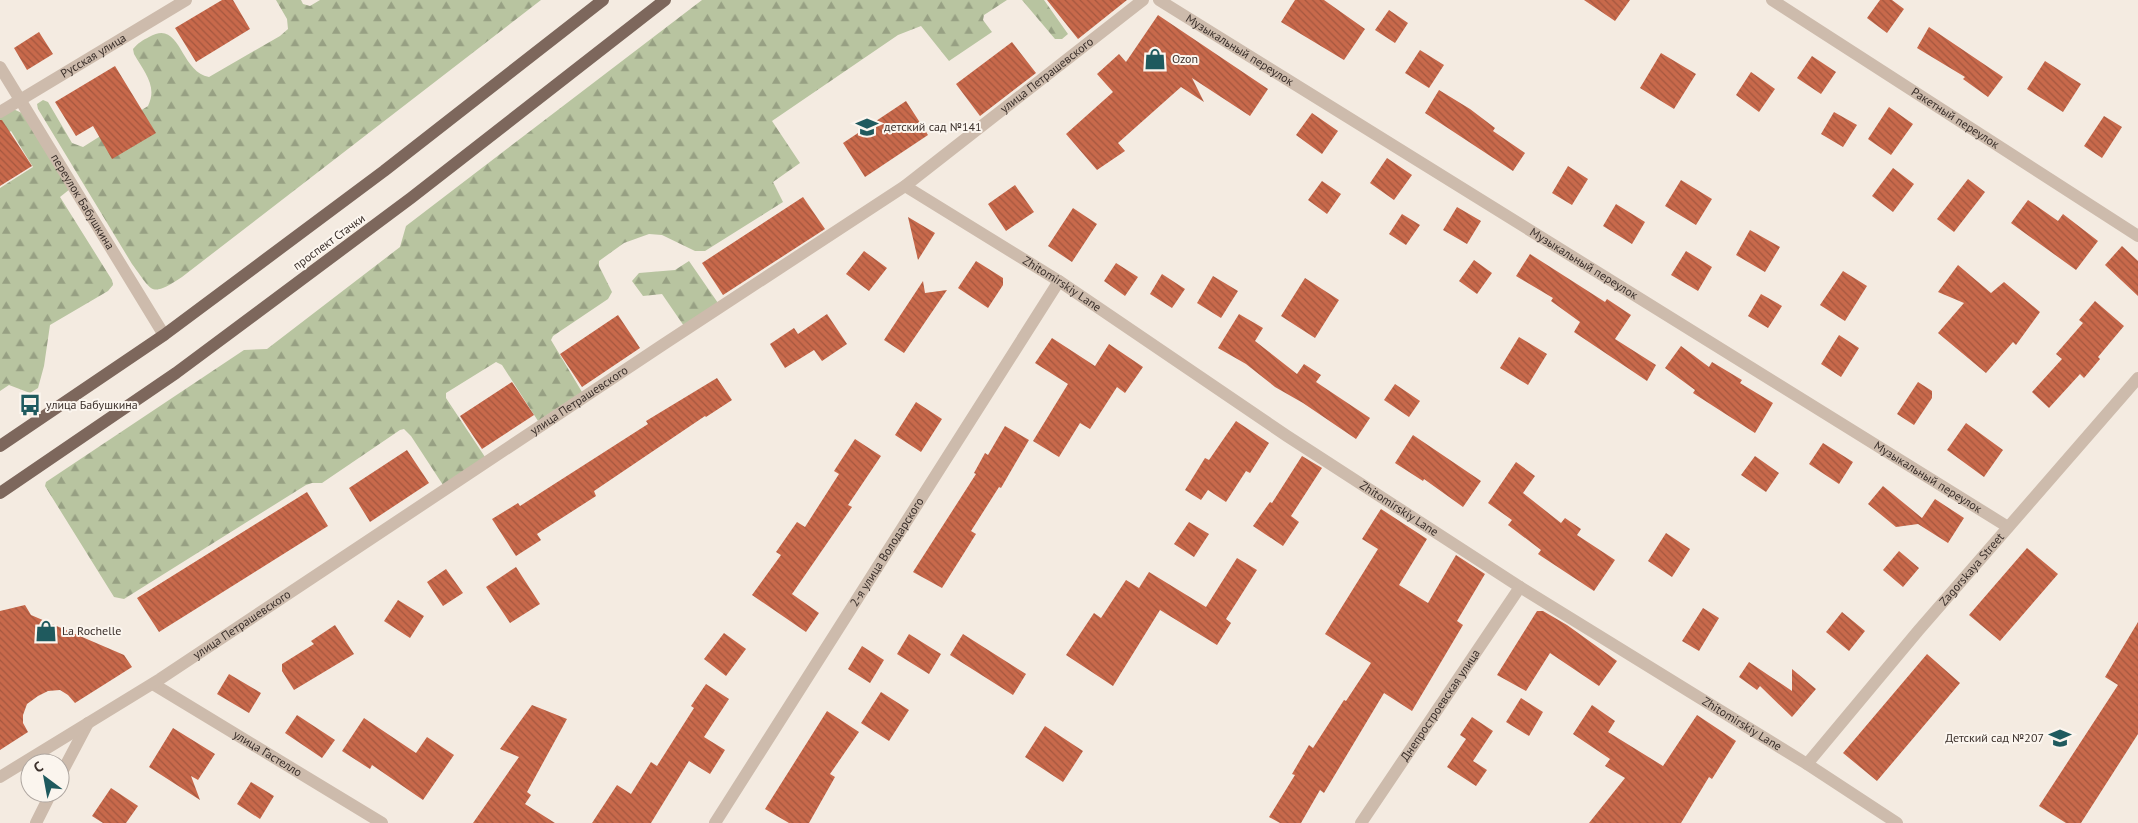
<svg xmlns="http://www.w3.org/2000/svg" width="2138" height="823" font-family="'PT Sans',sans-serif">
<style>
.forest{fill:url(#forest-firs)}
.building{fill:url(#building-back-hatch)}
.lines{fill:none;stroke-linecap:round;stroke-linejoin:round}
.minor{stroke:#cdbbac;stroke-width:12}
.primary{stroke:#7d675c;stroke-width:12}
.labels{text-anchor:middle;stroke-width:4;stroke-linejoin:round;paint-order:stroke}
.street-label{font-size:12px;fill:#3b302b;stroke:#fbf5ee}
.poi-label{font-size:12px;fill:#3b302b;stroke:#fbf5ee;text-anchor:start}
</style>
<defs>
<pattern id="forest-firs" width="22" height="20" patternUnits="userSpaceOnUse" patternTransform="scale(1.25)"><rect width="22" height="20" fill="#b8c4a0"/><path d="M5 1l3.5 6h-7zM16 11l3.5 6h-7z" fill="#97a083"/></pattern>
<pattern id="building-back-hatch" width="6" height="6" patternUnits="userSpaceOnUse" patternTransform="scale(1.25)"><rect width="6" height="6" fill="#c8694b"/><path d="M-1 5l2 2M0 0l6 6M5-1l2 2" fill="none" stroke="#a4573f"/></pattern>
</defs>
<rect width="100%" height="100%" fill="#f4ebe1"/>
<!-- forest -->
<path class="forest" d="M276,0H301L303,4L310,6L320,0H541L182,277C150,298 153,292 132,264L38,109L37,104L43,100L48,102L72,143L83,147L148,106C158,86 144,72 134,54L133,49C138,43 143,40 149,37C181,18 179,71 209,77L280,36L288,29L287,19Z
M702,0H1007L984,15L983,20L992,32L949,61L921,26L898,35L772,121L800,163L773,182L783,202L705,251H695L662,235L649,234L624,243L599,261V266L612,292L608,299L553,336L551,340L582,392L538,421L502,365L496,362L446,393V398L485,457L443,485L411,436L404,429L400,430L322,483H312L306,485L124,599L114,597L45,486L46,482L244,350L267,349L400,247L406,226Z
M1022,0H1044L1068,34L1062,39H1055Z
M13,109L22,113L70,189L60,197L112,280L113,285L108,291L50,325L44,366L38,388L30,393L9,385L0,391V188L33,167L11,131L0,137V117Z
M689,261L718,303L684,326L662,294L643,296L632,281L639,273L675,270Z"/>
<!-- building -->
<path class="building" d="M222,0H233L250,29L196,62L175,28Z
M1047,0H1127L1078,39Z
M1295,0H1324L1365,29L1344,60L1281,22Z
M1584,0H1630L1615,21Z
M1880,0H1892L1904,9L1887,33L1867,18Z
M1389,10L1408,23L1395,43L1375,30Z
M1158,15L1268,89L1250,116L1192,78L1204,102L1181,87L1118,143L1125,151L1097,170L1066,134L1113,92L1097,74L1119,54L1126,62Z
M1929,27L2003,77L1988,97L1963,79L1965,77L1917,48Z
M39,32L53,54L27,70L14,48Z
M1012,42L1036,73L980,116L956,84Z
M1420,50L1444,65L1429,88L1405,73Z
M1661,53L1696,74L1674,109L1640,88Z
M1812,56L1836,72L1821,94L1797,78Z
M2045,61L2081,84L2063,112L2027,89Z
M115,66L156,133L112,159L93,126L76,136L55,102Z
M1751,72L1775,89L1759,112L1736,95Z
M1439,90L1470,109L1495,128L1493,131L1525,153L1513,171L1425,113Z
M906,101L928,135L865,177L843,143Z
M1889,107L1913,124L1891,155L1868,139Z
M1834,112L1857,125L1843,147L1821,134Z
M1312,113L1338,131L1322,154L1296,135Z
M2104,116L2122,127L2102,158L2084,146Z
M0,120H2L32,166L0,186Z
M1387,158L1412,175L1394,200L1370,183Z
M1568,166L1588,179L1572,205L1552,193Z
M1893,168L1914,184L1893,212L1872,196Z
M1968,179L1985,192L1954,232L1937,219Z
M1681,180L1712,199L1696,225L1665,206Z
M1322,181L1341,194L1327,214L1308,200Z
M1015,185L1034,212L1006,231L988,204Z
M803,197L825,229L723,295L702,263Z
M2028,200L2058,221L2063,214L2098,241L2076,270L2011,223Z
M1616,204L1645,222L1632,244L1603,226Z
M1457,207L1481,221L1467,244L1443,230Z
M1073,208L1097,224L1072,262L1048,246Z
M1402,214L1420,225L1406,245L1389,234Z
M908,217L935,233L918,260Z
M1750,230L1780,247L1765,272L1736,255Z
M2122,246L2138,261V296L2105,265Z
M864,251L887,268L869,291L846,274Z
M1686,251L1712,267L1698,291L1671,275Z
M1530,254L1605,302L1607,299L1631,315L1615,339L1656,365L1647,381L1574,332L1580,322L1551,301L1553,298L1516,276Z
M1474,260L1492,273L1477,294L1459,281Z
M976,261L1003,278V285L988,308L958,288Z
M1116,263L1138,277L1125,296L1104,281Z
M1958,265L1991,293L2004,282L2040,312L2016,345L2013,342L1986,373L1938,333L1964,303L1938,292Z
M1843,271L1867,286L1845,321L1820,305Z
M1162,274L1185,289L1172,308L1150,294Z
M1213,276L1238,291L1221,318L1197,303Z
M1305,278L1339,300L1315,338L1281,316Z
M923,281L925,293L947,290L904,353L884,340Z
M1761,294L1782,306L1768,328L1748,316Z
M2095,301L2124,326L2098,357L2100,359L2084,378L2080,374L2049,408L2032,392L2062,359L2056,354L2083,323L2079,320Z
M827,314L847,344L822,361L814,350L785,368L770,344L794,328L798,334Z
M1239,314L1263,328L1255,341L1297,374L1304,364L1321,375L1316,382L1370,418L1356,439L1303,403L1275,387L1246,364L1218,348Z
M618,315L640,348L582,387L560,354Z
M1839,335L1859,348L1841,377L1821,364Z
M1519,337L1547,354L1528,385L1500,368Z
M1052,338L1095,366L1109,344L1143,367L1125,393L1117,387L1090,429L1080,423L1059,457L1033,441L1068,384L1035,363Z
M1681,346L1709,367L1712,362L1742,380L1740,383L1773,403L1755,433L1693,393L1695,390L1665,368Z
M717,378L732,400L706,417L705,416L594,491L596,496L537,534L541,540L516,556L492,519L518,503L520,506L648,424L646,421Z
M512,382L534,415L482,449L460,416Z
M1918,382L1932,391V398L1914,425L1897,414Z
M1395,384L1420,401L1409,417L1384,400Z
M916,402L942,419L921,452L895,435Z
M1236,421L1269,443L1250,473L1246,471L1226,502L1208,490L1201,500L1185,490L1205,458L1209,460Z
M1966,423L2003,450L1984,477L1947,450Z
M1005,426L1029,440L1001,488L999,487L971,531L976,534L942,588L913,572L976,474L974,473L985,453L988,455Z
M1413,435L1481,481L1463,507L1424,479L1423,481L1395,463Z
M855,439L881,456L848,505L852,507L792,594L819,613L806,632L752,595L781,555L776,552L797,522L805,527L839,474L834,471Z
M1823,443L1853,462L1839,484L1809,464Z
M407,450L429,483L370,522L349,488Z
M1302,456L1322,468L1291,516L1299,522L1283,546L1253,526L1270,502L1272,503Z
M1755,456L1779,473L1766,492L1741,475Z
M1516,462L1535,476L1523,493L1561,523L1565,518L1581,529L1577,535L1615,560L1594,591L1538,554L1541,550L1508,525L1512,520L1488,503Z
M1883,486L1922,518L1935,499L1964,518L1948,543L1918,524L1896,527L1868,504Z
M307,492L328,526L159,632L137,598Z
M1381,509L1427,539L1399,585L1428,603L1456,555L1485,574L1457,621L1463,625L1412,711L1384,693L1324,793L1320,790L1301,823H1280L1269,817L1295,775L1292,774L1309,745L1313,748L1344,700L1346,701L1371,663L1325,634L1378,549L1362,539Z
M1189,522L1209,534L1194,557L1174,544Z
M1666,533L1690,549L1672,577L1648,561Z
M2027,548L2058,574L2000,641L1969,615Z
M1899,551L1919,568L1903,587L1883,570Z
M1237,558L1257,570L1226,619L1231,623L1217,645L1160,610L1113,686L1066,655L1094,613L1101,618L1126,580L1139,588L1149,572L1206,607Z
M516,567L540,604L510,623L486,587Z
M446,569L463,593L443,606L427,582Z
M398,600L424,616L410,638L384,621Z
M25,605L31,615L124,655L132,667L75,703L68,695L60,690L48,691L38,696L27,704L23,715V723L28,732L0,750V611Z
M1703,608L1719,618L1699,651L1682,641Z
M1537,611H1543L1567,625L1617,661L1599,686L1550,653L1526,691L1497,675Z
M1842,612L1865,631L1849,651L1826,632Z
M2138,622V734L2081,823H2066L2039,806L2118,685L2105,677Z
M335,625L354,654L294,690L282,671V664L314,644L311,641Z
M724,633L746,649L726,676L704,659Z
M909,634L941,654L929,674L897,654Z
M963,634L1026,674L1013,695L950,655Z
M862,646L884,660L870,683L848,669Z
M1927,654L1960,683L1877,781L1843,753Z
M1749,662L1792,691V669L1816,689L1792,717L1760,686L1757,690L1739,677Z
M229,674L261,693L249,713L217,694Z
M706,684L729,699L704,737L725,750L710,774L689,761L651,823H592L617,785L631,794L651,762L657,766L694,708L691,706Z
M881,692L909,710L889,741L861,723Z
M1521,698L1543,712L1529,736L1506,722Z
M532,705L567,719L527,792L531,795L525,804L555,823H473L519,757L500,749Z
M1592,705L1615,721L1608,732L1663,766L1697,715L1736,741L1712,779L1709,777L1681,823H1589L1625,778L1605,766L1610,759L1573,734Z
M827,711L859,732L830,774L835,777L809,823H789L765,809Z
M297,715L335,740L322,758L285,733Z
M1472,717L1493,731L1473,761L1487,770L1476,786L1447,767L1466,739L1460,735Z
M364,718L416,753L427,737L454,755L423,800L372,765L370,769L342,751Z
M1045,726L1083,751L1063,782L1025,757Z
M173,728L215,754L198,780L191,776L200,800L149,767Z
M251,782L274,796L260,819L237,804Z
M111,788L138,806L126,823H103L92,816Z"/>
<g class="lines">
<!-- minor -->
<g class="minor">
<path id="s1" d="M1159,0L2008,527"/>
<path id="s2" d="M1772,0L2138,236"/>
<path id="s3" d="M0,67L164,335"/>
<path id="s4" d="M0,112L186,0"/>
<path id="s5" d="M905,186L1059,281L1287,436L1520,587L1807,764L1897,823"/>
<path id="s6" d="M153,684L382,823"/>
<path id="s7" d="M1807,764L1918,631L2138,378"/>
<path d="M60,776L88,723"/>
<path id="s8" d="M0,777L160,679L664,344L905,186L1143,0"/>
<path d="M36,823L51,793"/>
<path id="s9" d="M715,823L1059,281"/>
<path id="s10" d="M1361,823L1520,587"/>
</g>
<!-- primary -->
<path class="primary" d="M0,446L164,335L384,171L603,0
M0,493L176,373L411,198L665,0"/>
</g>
<!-- icons -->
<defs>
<g id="shop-bare" transform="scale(1.725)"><path d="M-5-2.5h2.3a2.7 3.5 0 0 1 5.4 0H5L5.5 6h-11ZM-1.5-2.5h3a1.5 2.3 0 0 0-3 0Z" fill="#1f5a5e" stroke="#fbf5ee" stroke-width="2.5" paint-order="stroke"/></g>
<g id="school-bare" transform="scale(1.725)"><path d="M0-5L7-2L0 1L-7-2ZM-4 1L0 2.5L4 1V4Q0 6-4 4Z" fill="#1f5a5e" stroke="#fbf5ee" stroke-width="2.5" paint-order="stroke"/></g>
<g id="bus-bare" transform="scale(1.725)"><path d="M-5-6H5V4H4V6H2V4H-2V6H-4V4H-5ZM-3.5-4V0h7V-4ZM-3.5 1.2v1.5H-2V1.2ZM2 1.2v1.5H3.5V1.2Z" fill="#1f5a5e" stroke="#fbf5ee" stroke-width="2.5" paint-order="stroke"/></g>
</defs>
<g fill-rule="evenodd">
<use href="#shop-bare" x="1155" y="59"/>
<use href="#school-bare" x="867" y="127"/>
<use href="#bus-bare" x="30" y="405"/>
<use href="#shop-bare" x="46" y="631"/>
<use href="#school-bare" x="2060" y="738"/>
</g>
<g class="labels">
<!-- street labels -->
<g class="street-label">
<text dy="4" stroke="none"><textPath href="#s1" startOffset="95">Музыкальный переулок</textPath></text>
<text dy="4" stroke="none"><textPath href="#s4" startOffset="109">Русская улица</textPath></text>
<text dy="4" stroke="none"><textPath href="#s8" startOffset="1261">улица Петрашевского</textPath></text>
<text dy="4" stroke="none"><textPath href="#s2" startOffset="218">Ракетный переулок</textPath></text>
<text dy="4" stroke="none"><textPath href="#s3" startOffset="158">переулок Бабушкина</textPath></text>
<text transform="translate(329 242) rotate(-36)" y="4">проспект Стачки</text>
<text dy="4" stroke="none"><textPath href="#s1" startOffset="500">Музыкальный переулок</textPath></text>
<text dy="4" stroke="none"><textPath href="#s5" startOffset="185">Zhitomirskiy Lane</textPath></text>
<text dy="4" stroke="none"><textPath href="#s8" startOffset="691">улица Петрашевского</textPath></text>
<text dy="4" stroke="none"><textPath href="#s1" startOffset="905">Музыкальный переулок</textPath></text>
<text dy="4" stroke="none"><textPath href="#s5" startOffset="590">Zhitomirskiy Lane</textPath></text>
<text dy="4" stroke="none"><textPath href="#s9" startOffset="321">2-я улица Володарского</textPath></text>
<text dy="4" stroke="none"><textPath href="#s7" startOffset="255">Zagorskaya Street</textPath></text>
<text dy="4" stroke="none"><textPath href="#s8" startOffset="286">улица Петрашевского</textPath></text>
<text dy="4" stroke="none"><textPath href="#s10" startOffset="142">Днепростроевская улица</textPath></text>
<text dy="4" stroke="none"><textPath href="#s5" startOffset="995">Zhitomirskiy Lane</textPath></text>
<text dy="4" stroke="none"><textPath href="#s6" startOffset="134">улица Гастелло</textPath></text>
</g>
<!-- poi labels -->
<g class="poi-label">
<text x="1172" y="63">Ozon</text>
<text x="884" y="131">детский сад №141</text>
<text x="46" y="409">улица Бабушкина</text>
<text x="62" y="635">La Rochelle</text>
<text x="2044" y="742" text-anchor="end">Детский сад №207</text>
</g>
</g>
<!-- north arrow -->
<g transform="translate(45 778) rotate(328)"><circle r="24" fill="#fbf5ee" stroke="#aea6a0"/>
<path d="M0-4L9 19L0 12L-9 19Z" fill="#1f5a5e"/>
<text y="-8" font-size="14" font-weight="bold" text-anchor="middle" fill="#3b302b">С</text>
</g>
</svg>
